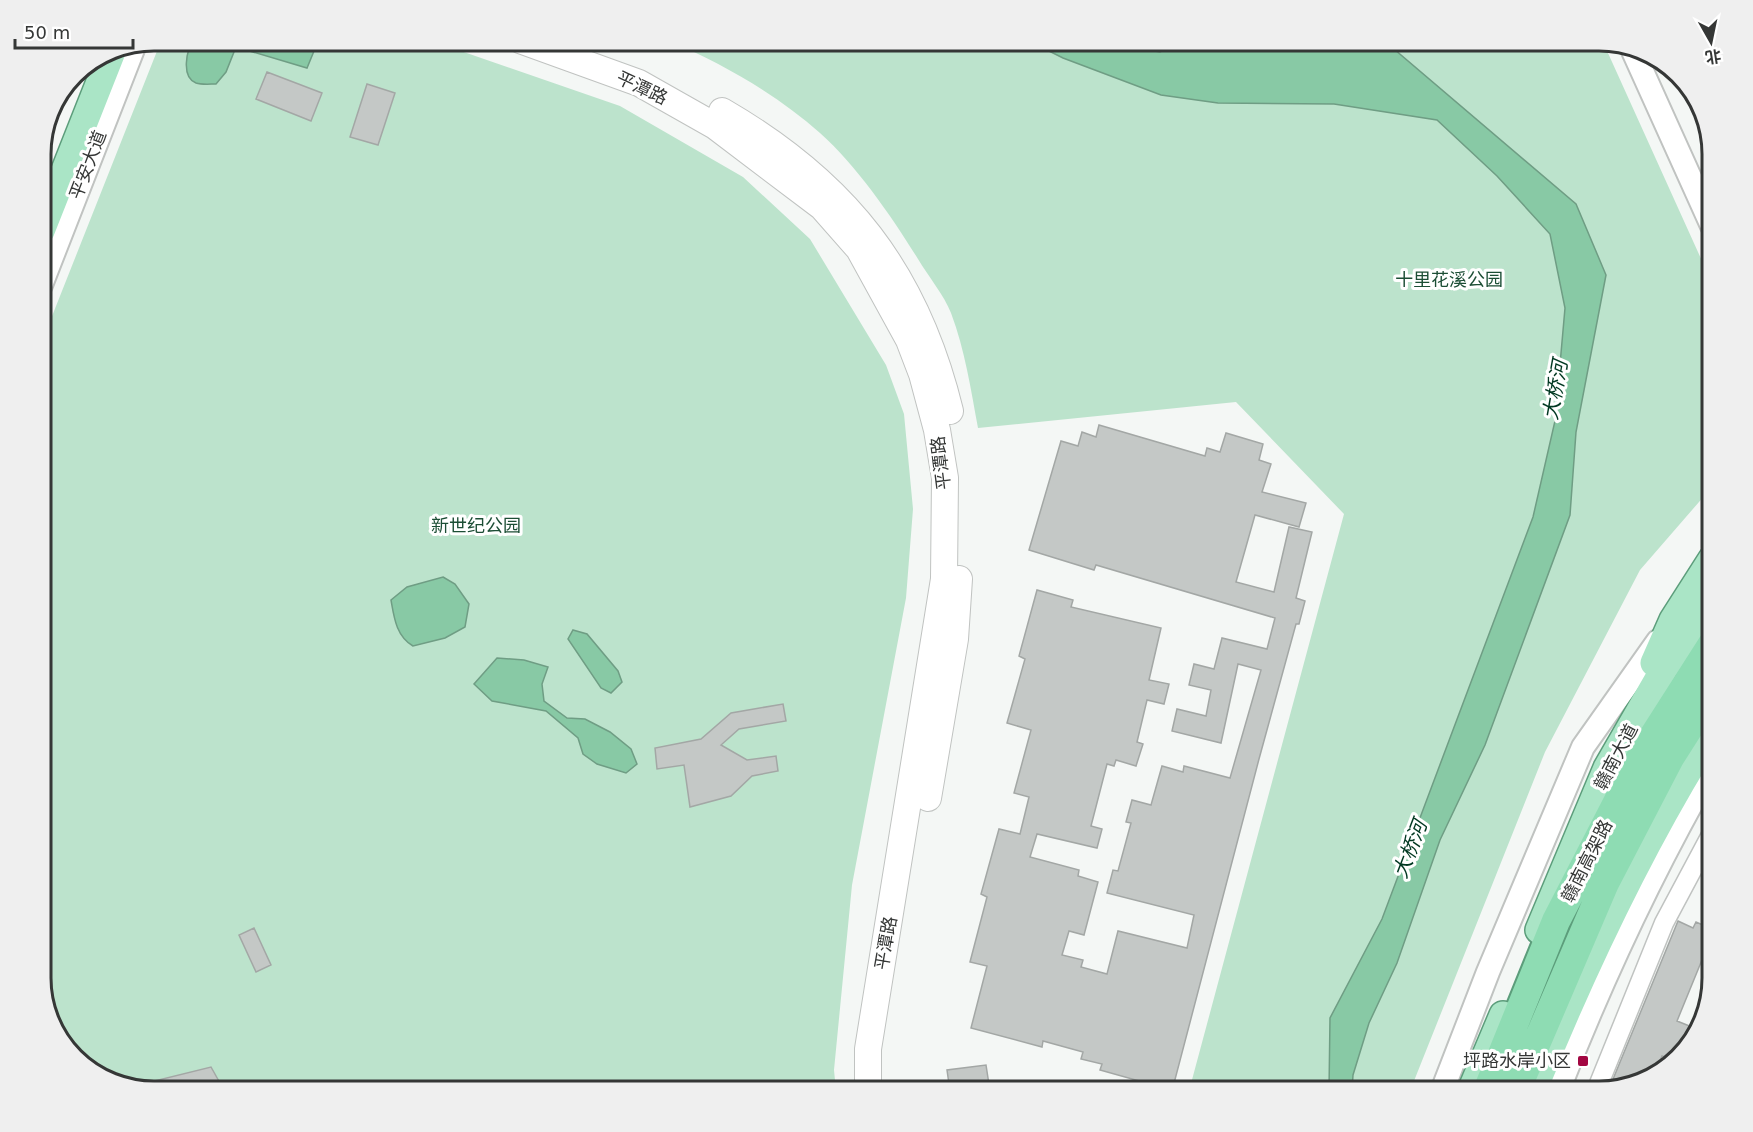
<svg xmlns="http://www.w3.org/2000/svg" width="1753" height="1132" font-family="'DejaVu Sans','Noto Sans SC',sans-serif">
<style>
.green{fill:#bce3cc}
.water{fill:#88c9a5;stroke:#6f9d84;stroke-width:1.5}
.building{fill:#c4c8c6;stroke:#a3a7a5;stroke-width:1.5}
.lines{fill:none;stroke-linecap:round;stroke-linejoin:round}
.minor-casing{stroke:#c0c3c1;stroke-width:21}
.tertiary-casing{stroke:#c0c3c1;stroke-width:26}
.secondary-casing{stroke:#c0c3c1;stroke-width:28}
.primary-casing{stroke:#5c9d7b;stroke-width:30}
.trunk-casing{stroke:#5c9d7b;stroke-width:32}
.minor{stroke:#fff;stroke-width:18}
.tertiary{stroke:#fff;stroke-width:22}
.secondary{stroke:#fff;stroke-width:26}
.primary{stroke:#aae5c6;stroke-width:27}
.trunk{stroke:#8edcb3;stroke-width:28}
.poi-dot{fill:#a20742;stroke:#fff;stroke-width:2}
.labels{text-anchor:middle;stroke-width:6;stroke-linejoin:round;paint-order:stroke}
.street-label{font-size:18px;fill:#353736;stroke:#fff}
.park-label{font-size:18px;fill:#1c4e35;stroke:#fff}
.poi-label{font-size:18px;fill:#353736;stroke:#fff;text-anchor:end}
.water-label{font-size:20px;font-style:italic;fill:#003821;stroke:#fff}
.rim{fill:none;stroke:#353736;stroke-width:3}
</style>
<rect width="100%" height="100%" fill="#f4f7f5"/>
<!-- green -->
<path class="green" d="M1599,40L1603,42L1712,283V487L1640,570L1545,752L1410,1091H1189L1344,514L1236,402L978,428C971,390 965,350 951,313C944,295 928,276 918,259C892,217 857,166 820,133C776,94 723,64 670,41Z
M161,41H432L620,106L743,177L810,239L886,365L904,414L913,509L906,598L852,885L834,1070L836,1091H154L91,1073L56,1035L41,985V344Z"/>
<!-- water -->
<path class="water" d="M194,40L309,41L314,51L307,68L236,47L226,72L216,84C210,84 202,85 196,83C181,77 186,50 194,40Z
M1181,41H1390L1394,49L1576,204L1606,275L1576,432L1570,515L1485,745L1440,840L1397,963L1369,1023L1353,1075L1352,1091H1329L1330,1018L1382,919L1533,517L1555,421L1565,308L1550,234L1497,176L1437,120L1334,104L1218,103L1161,95L1063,58L1029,41H1100L1160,52Z
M443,577L455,584L469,604L465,627L445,638L413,646C396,636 394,617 391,600L407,587Z
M573,630L587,634L618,671L622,682L611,693L601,688L568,639Z
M497,658L524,660L548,667L542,684L544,701L567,718L585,719L610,732L631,749L637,764L626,773L597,764L583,754L578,738L546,711L492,701L474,684Z"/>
<!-- building -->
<path class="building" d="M267,72L322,93L311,121L256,99Z
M367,84L395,93L378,145L350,137Z
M1099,425L1205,456L1207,448L1220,452L1226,433L1263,444L1259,460L1271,464L1262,492L1306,503L1299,527L1255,515L1236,582L1274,592L1289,527L1312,532L1296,598L1305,601L1299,624H1296L1259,759L1172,1091L1149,1089L1150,1084L1100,1070L1102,1064L1081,1059L1083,1052L1043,1041L1042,1047L971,1028L987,966L970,962L987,897L981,894L999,829L1020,834L1029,797L1014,793L1031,730L1007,723L1025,659L1019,656L1037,590L1073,600L1071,607L1161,628L1149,680L1169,684L1164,704L1147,700L1137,742L1143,744L1136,766L1116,760L1114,766L1107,764L1091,826L1102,829L1097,848L1037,834L1030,857L1079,870L1078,876L1098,882L1084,935L1069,931L1062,955L1083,960L1081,967L1107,974L1118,931L1187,948L1194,915L1107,893L1113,870L1118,871L1131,823L1126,822L1132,800L1151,805L1162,766L1183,772L1184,766L1230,778L1261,670L1238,664L1221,743L1172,731L1177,709L1206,716L1211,690L1189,685L1194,664L1214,669L1222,638L1267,649L1275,618L1096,565L1094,570L1029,550L1061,441L1078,446L1082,432L1096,437Z
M783,704L786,721L739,729L721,745L747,760L776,756L778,771L752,776L731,796L690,807L684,765L657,769L655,748L701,739L731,713Z
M1678,921L1693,928L1696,922L1712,929V959L1704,955L1677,1021L1697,1029L1694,1041L1673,1060L1662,1056L1654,1077L1609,1089Z
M254,928L271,965L256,972L239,935Z
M986,1065L990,1091H950L947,1070Z
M211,1067L225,1092H154L134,1086Z"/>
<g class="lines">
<!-- minor casing -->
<g class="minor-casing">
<path id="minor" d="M1596,1091L1664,923L1712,833"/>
</g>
<!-- tertiary casing -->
<g class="tertiary-casing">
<path id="tertiary" d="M1633,51L1712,226
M41,285L135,44
M1442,1091L1488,972L1583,747L1658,641
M1558,1091C1601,981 1653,870 1712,767"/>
</g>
<!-- secondary casing -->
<g class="secondary-casing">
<path id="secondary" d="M520,40L639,83L715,126L822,207L859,249L909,340L922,374L937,430L945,478L944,579L868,1049V1091
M722,111C846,183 916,272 950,411
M928,798L955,639L959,579"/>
</g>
<!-- primary casing -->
<g class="primary-casing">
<path id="primary" d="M41,231L113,49
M1654,663L1673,620L1712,559
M1539,930L1607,768L1664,669L1712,601
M1471,1091L1503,1015
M1533,1091C1583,968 1641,845 1712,732"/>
</g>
<!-- trunk casing -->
<g class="trunk-casing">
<path id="trunk" d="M1487,1091L1556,921L1643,752L1712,644
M1516,1091L1605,883L1670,758L1712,692"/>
</g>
<!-- minor -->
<use href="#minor" class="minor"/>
<!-- tertiary -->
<use href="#tertiary" class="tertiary"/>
<!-- secondary -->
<use href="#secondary" class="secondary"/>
<!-- primary -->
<use href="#primary" class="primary"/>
<!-- trunk -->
<use href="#trunk" class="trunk"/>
</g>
<!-- markers -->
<rect class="poi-dot" x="1577" y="1055" width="12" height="12" rx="3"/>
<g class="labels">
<!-- street labels -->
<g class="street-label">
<text transform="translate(642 88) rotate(25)" y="6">平潭路</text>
<text transform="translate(88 165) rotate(-69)" y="6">平安大道</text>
<text transform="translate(941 463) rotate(-97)" y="6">平潭路</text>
<text transform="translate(1616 757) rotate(-62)" y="6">赣南大道</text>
<text transform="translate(1587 861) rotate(-63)" y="6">赣南高架路</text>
<text transform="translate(886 943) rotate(-80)" y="6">平潭路</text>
</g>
<!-- park labels -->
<g class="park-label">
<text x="1449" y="286">十里花溪公园</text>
<text x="476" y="532">新世纪公园</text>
</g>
<!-- poi labels -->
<g class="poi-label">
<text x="1571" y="1067">坪路水岸小区</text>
</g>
<!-- water labels -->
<g class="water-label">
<text transform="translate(1555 390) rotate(-80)" y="7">大桥河</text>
<text transform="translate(1410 849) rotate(-69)" y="7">大桥河</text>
</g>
</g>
<!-- crop -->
<path d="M0 0H1753V1132H0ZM154 51H1599A103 103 0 0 1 1702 154V978A103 103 0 0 1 1599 1081H154A103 103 0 0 1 51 978V154A103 103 0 0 1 154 51Z" fill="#efefef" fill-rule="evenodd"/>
<path class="rim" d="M154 51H1599A103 103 0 0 1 1702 154V978A103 103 0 0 1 1599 1081H154A103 103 0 0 1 51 978V154A103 103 0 0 1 154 51Z"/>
<!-- north arrow -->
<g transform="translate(1711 42) rotate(171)" stroke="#ffffff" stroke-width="4.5" paint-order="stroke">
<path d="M0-4.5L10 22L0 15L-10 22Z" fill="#353736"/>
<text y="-9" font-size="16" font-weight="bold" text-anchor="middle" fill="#353736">北</text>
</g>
<!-- scale -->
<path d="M15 39v9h118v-9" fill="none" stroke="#353736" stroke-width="3"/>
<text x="24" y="39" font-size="18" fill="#353736" stroke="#ffffff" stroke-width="4.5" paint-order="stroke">50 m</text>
</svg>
